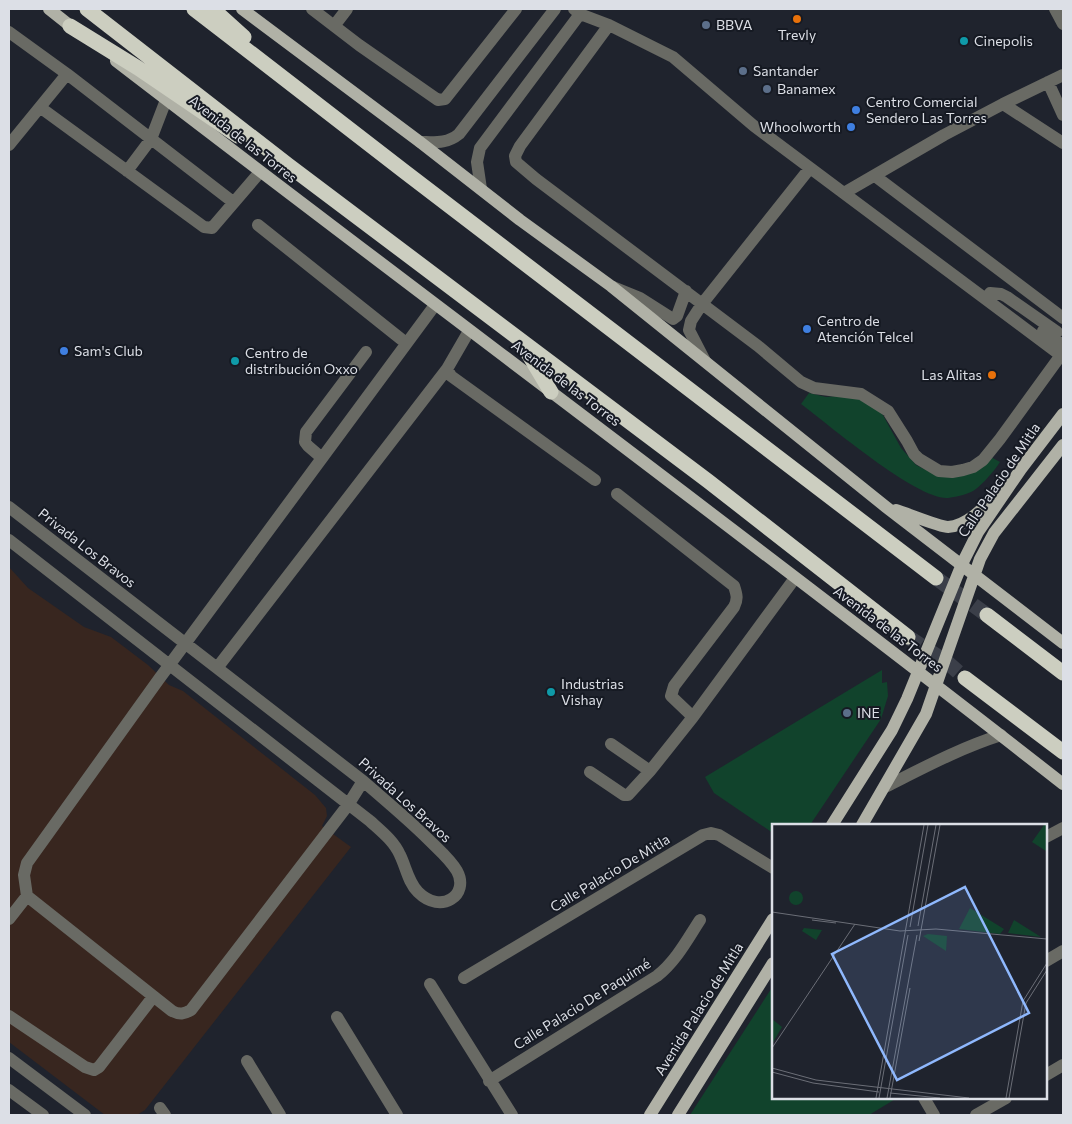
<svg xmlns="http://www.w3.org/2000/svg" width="1072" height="1124" font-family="Commissioner,sans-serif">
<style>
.industrial{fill:#38261f}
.green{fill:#11432c}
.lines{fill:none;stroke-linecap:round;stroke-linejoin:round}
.highway-tunnel{stroke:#3b3f49;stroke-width:15;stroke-dasharray:15 8;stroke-linecap:butt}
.minor{stroke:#696a64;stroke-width:12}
.major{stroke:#b0b1a6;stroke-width:12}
.highway{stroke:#cccec0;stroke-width:15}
.food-dot{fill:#e8710a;stroke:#161a23;stroke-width:2}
.service-dot{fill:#5c6f8a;stroke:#161a23;stroke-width:2}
.culture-dot{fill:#0f9aa8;stroke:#161a23;stroke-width:2}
.shop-dot{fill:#3f7fe0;stroke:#161a23;stroke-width:2}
.labels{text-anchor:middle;stroke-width:4;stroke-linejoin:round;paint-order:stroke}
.poi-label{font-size:14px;fill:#dcdfe6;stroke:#161a23;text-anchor:start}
.street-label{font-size:14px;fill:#dcdfe6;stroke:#161a23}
.inset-road{fill:none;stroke:#6b6e77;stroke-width:1}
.view{fill:#8fb8fd;fill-opacity:0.15;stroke:#8fb8fd;stroke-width:2.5}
.inset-edge{fill:none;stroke:#dcdfe6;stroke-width:2.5}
</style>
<rect width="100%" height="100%" fill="#1f232d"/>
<!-- industrial -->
<path class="industrial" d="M9,567L28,588L84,627L111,637L148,665L169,685L183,691L315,795L326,808L327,816L322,826L351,847L145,1110L137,1115H105L9,1042Z"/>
<!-- green -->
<path class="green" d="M809,393L826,397L850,395L879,408L901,448L916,465L936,475L989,456L1000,462C995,470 979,489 971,492C965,495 955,497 948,498C917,500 829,425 801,404Z
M882,670V683L887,682L888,696L881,719L810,825H773V833L714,793L705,777Z
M773,986V1098H897L869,1115H690Z"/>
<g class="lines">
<!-- highway-tunnel -->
<path class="highway-tunnel" d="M936,578L987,615
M908,637L948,663L965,678"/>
<!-- minor -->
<path class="minor" d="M312,9L359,45L438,100L445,99L516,9
M574,9L580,14L609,25L673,57L754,126L1063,357
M1055,9L1063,24
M609,25L520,146L515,156L516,162L536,179L758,346L801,382L814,388L861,394L888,411L907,441L914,454L919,459L939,471L952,472L963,470L973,467L983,460L1000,439L1061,355
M334,26L347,9
M9,32L67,74L9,145
M67,74L233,202
M1048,82L1063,115
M1003,104L1063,143
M41,108L204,227L212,228L260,172
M420,142C434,142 447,144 459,134L555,9
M127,171L151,139L166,100
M875,176L1063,318
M481,189L477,162L480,148L580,14
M844,193L944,135L1003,104L1063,75
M258,225L406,343
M613,287L640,298L673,319L677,316L686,291
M990,293L1001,294L1007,297L1057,332
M469,331L447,369L451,376L595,480
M1043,331L1063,345
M705,361L689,330L691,321L702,304L810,168
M322,458L308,446L305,442L306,432L366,352
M9,507L363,781C386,801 408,819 429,840C439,850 450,859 457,871C470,895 441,915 418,892C408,882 406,867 400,855C394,841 381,831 370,821L9,540
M217,668L447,369
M693,717L795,578
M611,744L650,771L693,717L671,696L674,686L734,607C738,599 737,595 734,586L617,494
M590,772L624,795H628L650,771
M885,787C923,768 960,748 1001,735
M1046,837L1063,828
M27,896L172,1011C180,1015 184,1014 191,1010L348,805L363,781
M9,919L27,896L24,875L27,863L159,679L435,305
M1046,961L1063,951
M464,978L703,835L711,833L719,835L773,868
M430,984L512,1115
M9,1016L85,1067L94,1070L99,1067L153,997
M337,1017L397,1115
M9,1058L85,1115
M247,1061L280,1115
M1046,1075L1063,1065
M489,1081L657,976C676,961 687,940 700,920
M9,1090L43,1115
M924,1098L934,1115
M160,1108L165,1115
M976,1115L1006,1098"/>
<!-- major -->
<path class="major" d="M49,9L78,32
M242,9L420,142L520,220L611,286L886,507L1063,643
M116,61C431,303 750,539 1063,784
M896,510C906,513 940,527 948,527C970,526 988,502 1002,488
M832,825L892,730L907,699L962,564L978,532L1021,469L1063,414
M862,825L926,714L980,559L994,533L1063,445
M650,1115L773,919
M678,1115L773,963"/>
<!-- highway -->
<path class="highway" d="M87,9L288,165L708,481L908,637
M194,9L405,172L936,578
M213,9L244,37
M70,26L138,68L238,136
M523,345L551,392
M987,615L1063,673
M965,678L1063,752"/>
</g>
<!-- markers -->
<g class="food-dot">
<circle cx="797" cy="19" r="5"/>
<circle cx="992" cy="375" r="5"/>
</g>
<g class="service-dot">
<circle cx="706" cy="25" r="5"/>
<circle cx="743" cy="71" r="5"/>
<circle cx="767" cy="89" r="5"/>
<circle cx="847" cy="713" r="5"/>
</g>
<g class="culture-dot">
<circle cx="964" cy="41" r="5"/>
<circle cx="235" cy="361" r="5"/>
<circle cx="551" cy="692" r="5"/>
</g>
<g class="shop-dot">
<circle cx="856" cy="110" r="5"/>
<circle cx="851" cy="127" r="5"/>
<circle cx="807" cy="329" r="5"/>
<circle cx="64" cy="351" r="5"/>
</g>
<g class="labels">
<!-- poi labels -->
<g class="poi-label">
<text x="716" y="30">BBVA</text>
<text x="797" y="40" text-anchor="middle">Trevly</text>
<text x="974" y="46">Cinepolis</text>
<text x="753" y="76">Santander</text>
<text x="777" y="94">Banamex</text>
<text x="866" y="107">Centro Comercial<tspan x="866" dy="16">Sendero Las Torres</tspan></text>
<text x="841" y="132" text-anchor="end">Whoolworth</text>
<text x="817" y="326">Centro de<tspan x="817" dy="16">Atención Telcel</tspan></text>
<text x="74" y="356">Sam's Club</text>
<text x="245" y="358">Centro de<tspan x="245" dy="16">distribución Oxxo</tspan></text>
<text x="982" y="380" text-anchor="end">Las Alitas</text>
<text x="561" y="689">Industrias<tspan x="561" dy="16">Vishay</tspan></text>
<text x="857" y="718">INE</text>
</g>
<!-- street labels -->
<g class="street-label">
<text transform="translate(243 139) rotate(38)" y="5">Avenida de las Torres</text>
<text transform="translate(566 383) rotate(37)" y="5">Avenida de las Torres</text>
<text transform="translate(999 480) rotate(-56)" y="5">Calle Palacio de Mitla</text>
<text transform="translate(87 548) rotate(38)" y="5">Privada Los Bravos</text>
<text transform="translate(888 629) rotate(37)" y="5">Avenida de las Torres</text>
<text transform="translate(405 800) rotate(42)" y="5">Privada Los Bravos</text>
<text transform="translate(610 873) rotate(-31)" y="5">Calle Palacio De Mitla</text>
<text transform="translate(582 1004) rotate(-32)" y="5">Calle Palacio De Paquimé</text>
<text transform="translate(699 1009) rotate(-58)" y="5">Avenida Palacio de Mitla</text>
</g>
</g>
<!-- overview -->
<g transform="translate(772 824)">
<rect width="275" height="275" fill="#1f232d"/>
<path d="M272,1H275L274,27L260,18ZM17 74a7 7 0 1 1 14 0a7 7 0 1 1-14 0ZM198,84L232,105L228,110L187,105ZM242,96L269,113L236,109ZM32,104L50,106L44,116L30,107ZM156,110L175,112L174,127L151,112ZM0,195L10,203L0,220Z" fill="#11432c"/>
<path class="inset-road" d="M0,88L128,107L164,105L275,115M40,96L64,99M146,102L164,1M138,103L156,1M147,117L168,1M0,224L83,100M0,244L44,256L197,274M0,248L41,259L107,268M118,269L168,274M104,274L152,1M107,274L136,111M115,274L145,111M118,274L138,164M234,274L251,177L275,139M237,274L254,179L275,146"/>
<path class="view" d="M193,63L257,189L125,256L60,130Z"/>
<rect width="275" height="275" class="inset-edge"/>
</g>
<!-- border -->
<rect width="1072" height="1124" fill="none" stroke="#dcdfe6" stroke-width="20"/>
</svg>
